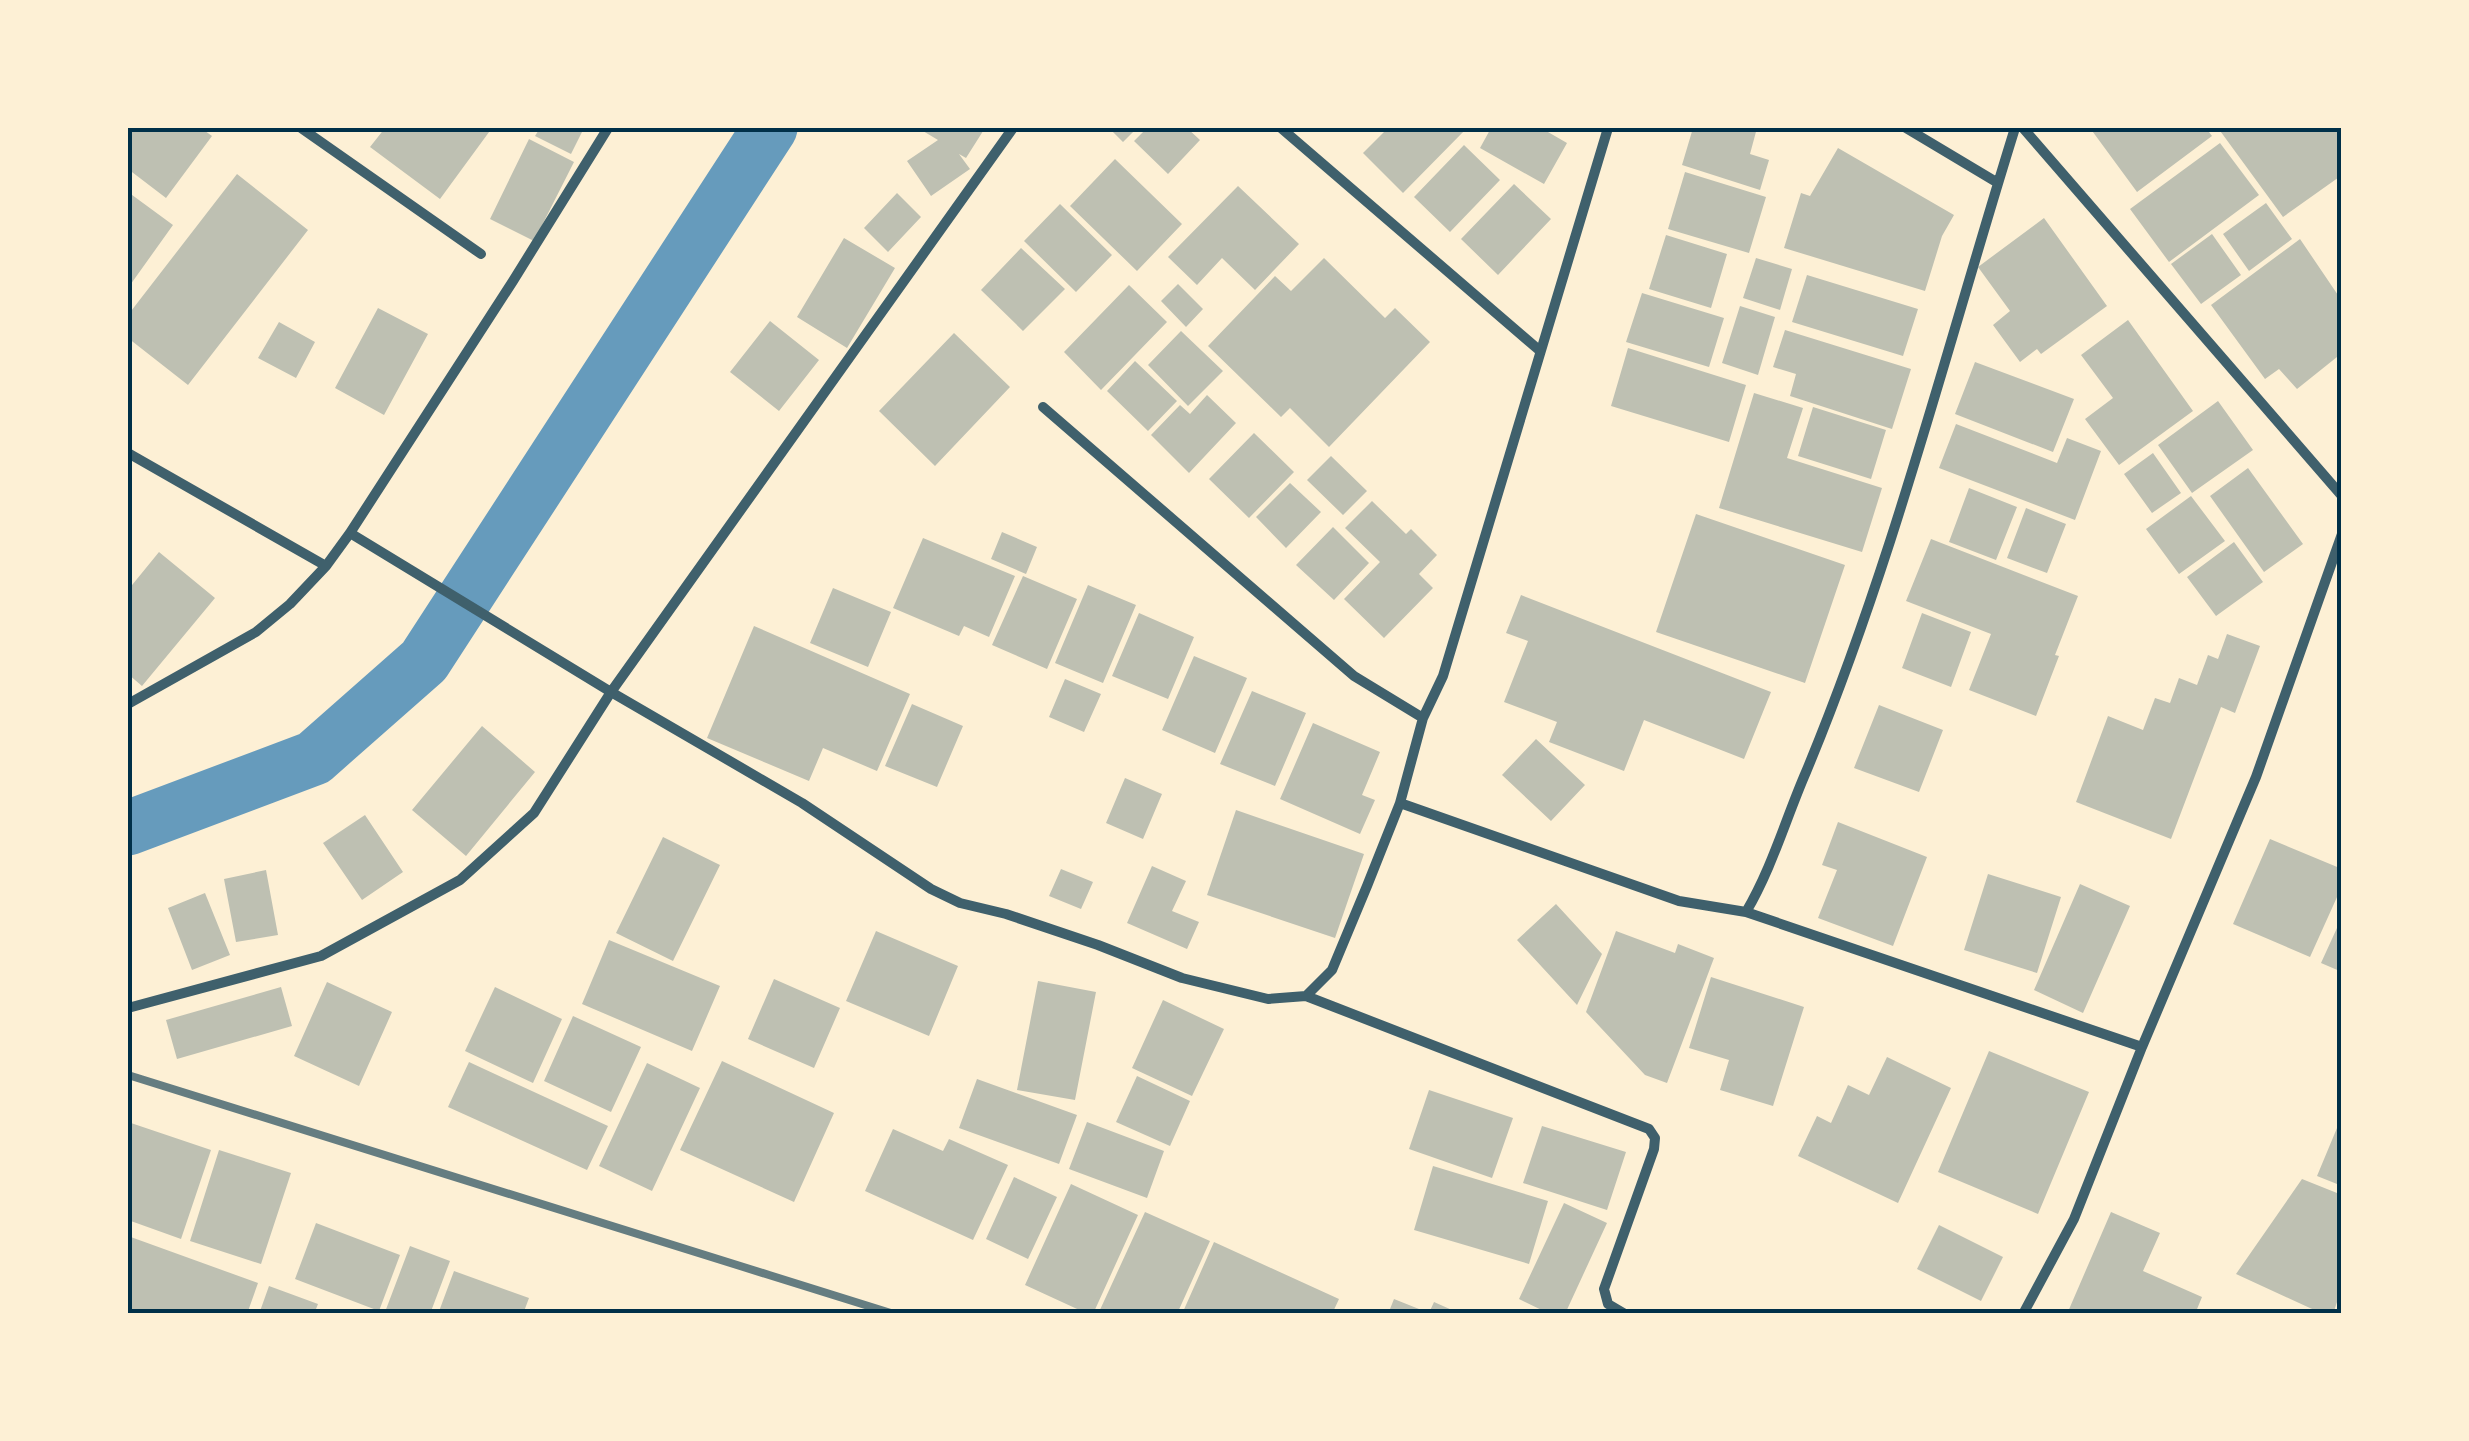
<svg xmlns="http://www.w3.org/2000/svg" width="2469" height="1441" font-family="Jost,sans-serif">
<style>
.lines{fill:none;stroke-linecap:round;stroke-linejoin:round}
.canal{stroke:#669bbc;stroke-width:55}
.building{fill:#bec0b2}
.minor{stroke:#3f606c;stroke-width:10}
.rail{stroke:#657d81;stroke-width:8}
.neatline{fill:none;stroke:#003049;stroke-width:4}
</style>
<rect width="100%" height="100%" fill="#fdf0d5"/>
<g class="lines">
<!-- canal -->
<path class="canal" d="M128,828L314,758L424,661L770,128"/>
</g>
<!-- building -->
<path class="building" d="M128,128H201L212,136L166,198L128,169Z
M385,128H492L440,199L370,147Z
M540,128H584L571,154L535,136Z
M918,128H985L966,158L959,154L970,169L931,196L907,161L938,140Z
M1109,128H1137L1123,142Z
M1147,128H1187L1200,140L1168,174L1134,141Z
M1388,128H1467L1403,193L1363,153Z
M1491,128H1541L1567,143L1544,184L1480,148Z
M1693,128H1757L1750,154L1769,160L1760,190L1682,165Z
M2090,128H2206L2212,136L2137,192Z
M2218,128H2342V175L2283,217Z
M529,139L574,162L534,241L490,219Z
M2220,143L2259,195L2169,262L2130,209Z
M1464,145L1500,180L1450,232L1414,197Z
M1838,148L1954,215L1942,236L1925,291L1784,248L1801,193L1810,196Z
M1115,159L1182,224L1137,271L1070,206Z
M1685,172L1766,197L1749,253L1668,229Z
M237,174L308,230L188,385L128,338V315Z
M1514,184L1551,219L1498,275L1461,239Z
M1238,186L1299,244L1255,290L1222,258L1197,285L1168,257Z
M128,192L173,225L128,288Z
M897,193L921,217L888,252L864,228Z
M2266,203L2292,239L2249,271L2223,234Z
M1060,204L1112,255L1076,292L1024,241Z
M2044,218L2107,306L2041,354L2037,349L2020,362L1993,325L2010,311L1978,267Z
M2212,234L2241,275L2201,304L2171,264Z
M1666,235L1727,254L1711,308L1649,289Z
M844,238L895,268L847,348L797,317Z
M2300,239L2342,301V353L2297,389L2279,369L2265,379L2211,305Z
M1021,248L1065,289L1023,331L981,290Z
M1324,258L1385,318L1395,308L1430,342L1329,447L1290,408L1281,417L1208,346L1275,276L1291,291Z
M1756,258L1792,269L1780,310L1743,298Z
M1807,275L1918,309L1903,356L1792,322Z
M1178,284L1203,309L1186,327L1161,301Z
M1129,285L1167,322L1101,390L1064,352Z
M1642,293L1724,318L1709,367L1626,342Z
M1740,306L1775,317L1758,375L1722,363Z
M378,308L428,334L384,415L335,388Z
M2128,320L2193,411L2119,465L2085,419L2113,398L2081,355Z
M770,321L819,360L779,411L730,372Z
M279,322L315,342L296,378L258,358Z
M1785,330L1911,369L1892,429L1790,396L1796,374L1773,367Z
M1181,331L1223,371L1188,406L1148,365Z
M954,333L1010,387L935,466L879,411Z
M1628,348L1746,385L1729,442L1611,406Z
M1135,361L1177,401L1148,431L1107,391Z
M1975,362L2074,399L2053,452L1955,414Z
M1754,393L1803,408L1787,458L1882,488L1862,552L1719,508Z
M1207,395L1236,423L1189,473L1151,435L1180,405L1190,414Z
M2218,401L2253,450L2192,493L2158,445Z
M1813,407L1886,430L1871,479L1798,456Z
M1956,424L2057,463L2067,438L2101,451L2075,520L1939,468Z
M1254,433L1294,472L1249,518L1209,479Z
M2153,453L2181,493L2152,513L2124,474Z
M1331,456L1367,491L1343,515L1307,480Z
M2248,468L2303,544L2264,572L2210,496Z
M1290,483L1321,512L1286,548L1256,517Z
M1969,488L2017,507L1996,560L1949,542Z
M2191,496L2225,541L2179,574L2146,529Z
M1372,501L1406,534L1411,529L1437,555L1419,574L1433,588L1384,638L1344,599L1380,562L1345,528Z
M2026,508L2066,524L2047,573L2007,558Z
M1696,514L1845,565L1805,683L1656,632Z
M1333,527L1369,563L1334,600L1296,565Z
M1002,532L1037,547L1026,574L991,559Z
M923,538L1015,576L989,637L964,626L959,636L893,608Z
M1931,539L2078,596L2055,655L2059,656L2036,716L1969,690L1991,634L1906,601Z
M2234,542L2263,582L2216,616L2187,577Z
M159,552L215,598L142,686L128,674V590Z
M1023,576L1077,599L1047,669L992,645Z
M1088,585L1136,605L1103,683L1055,663Z
M833,588L891,612L868,667L810,643Z
M1521,595L1771,692L1744,759L1644,720L1624,771L1549,742L1557,722L1504,702L1528,641L1506,633Z
M1139,613L1194,637L1168,699L1112,676Z
M1922,613L1971,632L1951,687L1902,668Z
M754,626L910,694L877,771L823,748L809,781L707,738Z
M2227,634L2260,646L2235,713L2221,707L2171,839L2076,802L2108,716L2143,730L2155,698L2170,703L2179,678L2197,685L2208,655L2218,659Z
M1194,656L1247,678L1215,753L1162,730Z
M1065,679L1101,694L1084,732L1049,717Z
M1252,691L1306,713L1275,786L1220,764Z
M912,704L963,726L937,787L885,766Z
M1879,705L1943,730L1919,792L1854,768Z
M1313,723L1380,752L1362,795L1375,800L1360,834L1280,799Z
M482,726L535,772L466,856L412,810Z
M1536,739L1585,785L1551,821L1502,775Z
M1125,778L1162,794L1143,839L1106,823Z
M1236,810L1364,854L1335,938L1207,895Z
M365,815L403,872L362,900L323,843Z
M1838,822L1927,857L1893,946L1818,918L1837,870L1822,865Z
M663,837L720,865L673,961L616,933Z
M2270,839L2342,869V886L2310,957L2233,924Z
M1152,866L1186,881L1172,911L1199,922L1187,949L1127,923Z
M1061,869L1093,882L1081,909L1049,896Z
M266,870L278,935L236,942L224,879Z
M1988,874L2061,897L2037,973L1964,950Z
M2080,884L2130,906L2083,1013L2034,990Z
M205,893L230,955L192,970L168,908Z
M1556,904L1602,954L1577,1005L1517,940Z
M2342,917V972L2321,963Z
M876,931L958,966L929,1036L846,1001Z
M1616,931L1675,953L1678,944L1714,958L1667,1083L1645,1075L1586,1012Z
M609,940L720,986L692,1051L582,1004Z
M1711,977L1804,1007L1773,1106L1720,1090L1729,1060L1689,1048Z
M774,979L840,1008L814,1068L748,1039Z
M1038,981L1096,992L1075,1100L1017,1090Z
M327,982L392,1012L359,1086L294,1056Z
M281,987L292,1026L177,1059L166,1020Z
M495,987L562,1019L533,1083L465,1051Z
M1163,1000L1224,1029L1192,1096L1132,1068Z
M573,1016L641,1047L611,1112L544,1081Z
M1989,1051L2089,1092L2038,1214L1938,1172Z
M1887,1057L1951,1088L1898,1203L1798,1156L1817,1116L1831,1123L1848,1085L1869,1095Z
M722,1061L834,1113L794,1202L680,1150Z
M469,1062L608,1126L587,1170L448,1107Z
M647,1063L700,1088L652,1191L599,1166Z
M1137,1076L1190,1101L1170,1146L1116,1122Z
M977,1079L1077,1115L1059,1164L959,1128Z
M1429,1090L1513,1118L1492,1178L1409,1149Z
M2342,1116V1186L2317,1176Z
M128,1122L211,1150L181,1239L128,1220Z
M1087,1122L1164,1151L1147,1198L1069,1169Z
M1542,1126L1626,1152L1607,1210L1523,1183Z
M893,1129L943,1151L949,1139L1008,1165L973,1240L865,1191Z
M219,1150L291,1173L261,1264L190,1241Z
M1433,1166L1548,1201L1529,1264L1414,1230Z
M1014,1177L1057,1197L1028,1259L986,1239Z
M2302,1179L2342,1195V1287L2333,1314H2323L2236,1274Z
M1071,1184L1138,1215L1093,1314H1088L1025,1285Z
M1564,1203L1607,1223L1565,1314H1550L1519,1299Z
M1145,1212L1210,1241L1177,1314H1103L1099,1312Z
M2111,1212L2160,1233L2143,1271L2202,1297L2195,1314H2067Z
M316,1223L400,1255L379,1311L295,1279Z
M1939,1225L2003,1257L1981,1301L1917,1269Z
M128,1236L258,1283L247,1314H128Z
M1214,1242L1339,1299L1332,1314H1182Z
M410,1246L450,1261L430,1314H387L385,1312Z
M454,1271L529,1298L523,1314H438Z
M269,1286L318,1304L314,1314H259Z
M1394,1299L1429,1313L1434,1302L1461,1314H1388Z"/>
<g class="lines">
<!-- minor -->
<path class="minor" d="M301,128L481,254
M1281,128L1539,350
M1906,128L1998,183
M2015,128C1948,343 1893,563 1806,772C1786,818 1772,868 1746,912L2142,1047
M2023,128L2342,496
M1043,407L1354,676L1423,718L1443,676L1608,128
M128,453L326,566
M350,533L611,692L802,803L931,889L960,903L1006,914L1098,945L1182,978L1268,999L1306,996L1332,970L1367,886L1400,803L1423,718
M128,704L256,632L290,604L326,566L350,533L513,281L608,128
M1400,803L1679,901L1746,912
M1306,996L1649,1129L1655,1138L1654,1149L1604,1289L1608,1304L1625,1314
M128,1008L321,956L460,880L534,813L611,692L1013,128
M2023,1314L2074,1219L2142,1047L2256,777L2342,534"/>
<!-- rail -->
<path class="rail" d="M128,1075L894,1314"/>
</g>
<!-- border -->
<rect width="2469" height="1441" fill="none" stroke="#fdf0d5" stroke-width="260"/>
<rect x="130" y="130" width="2209" height="1181" class="neatline"/>
</svg>
